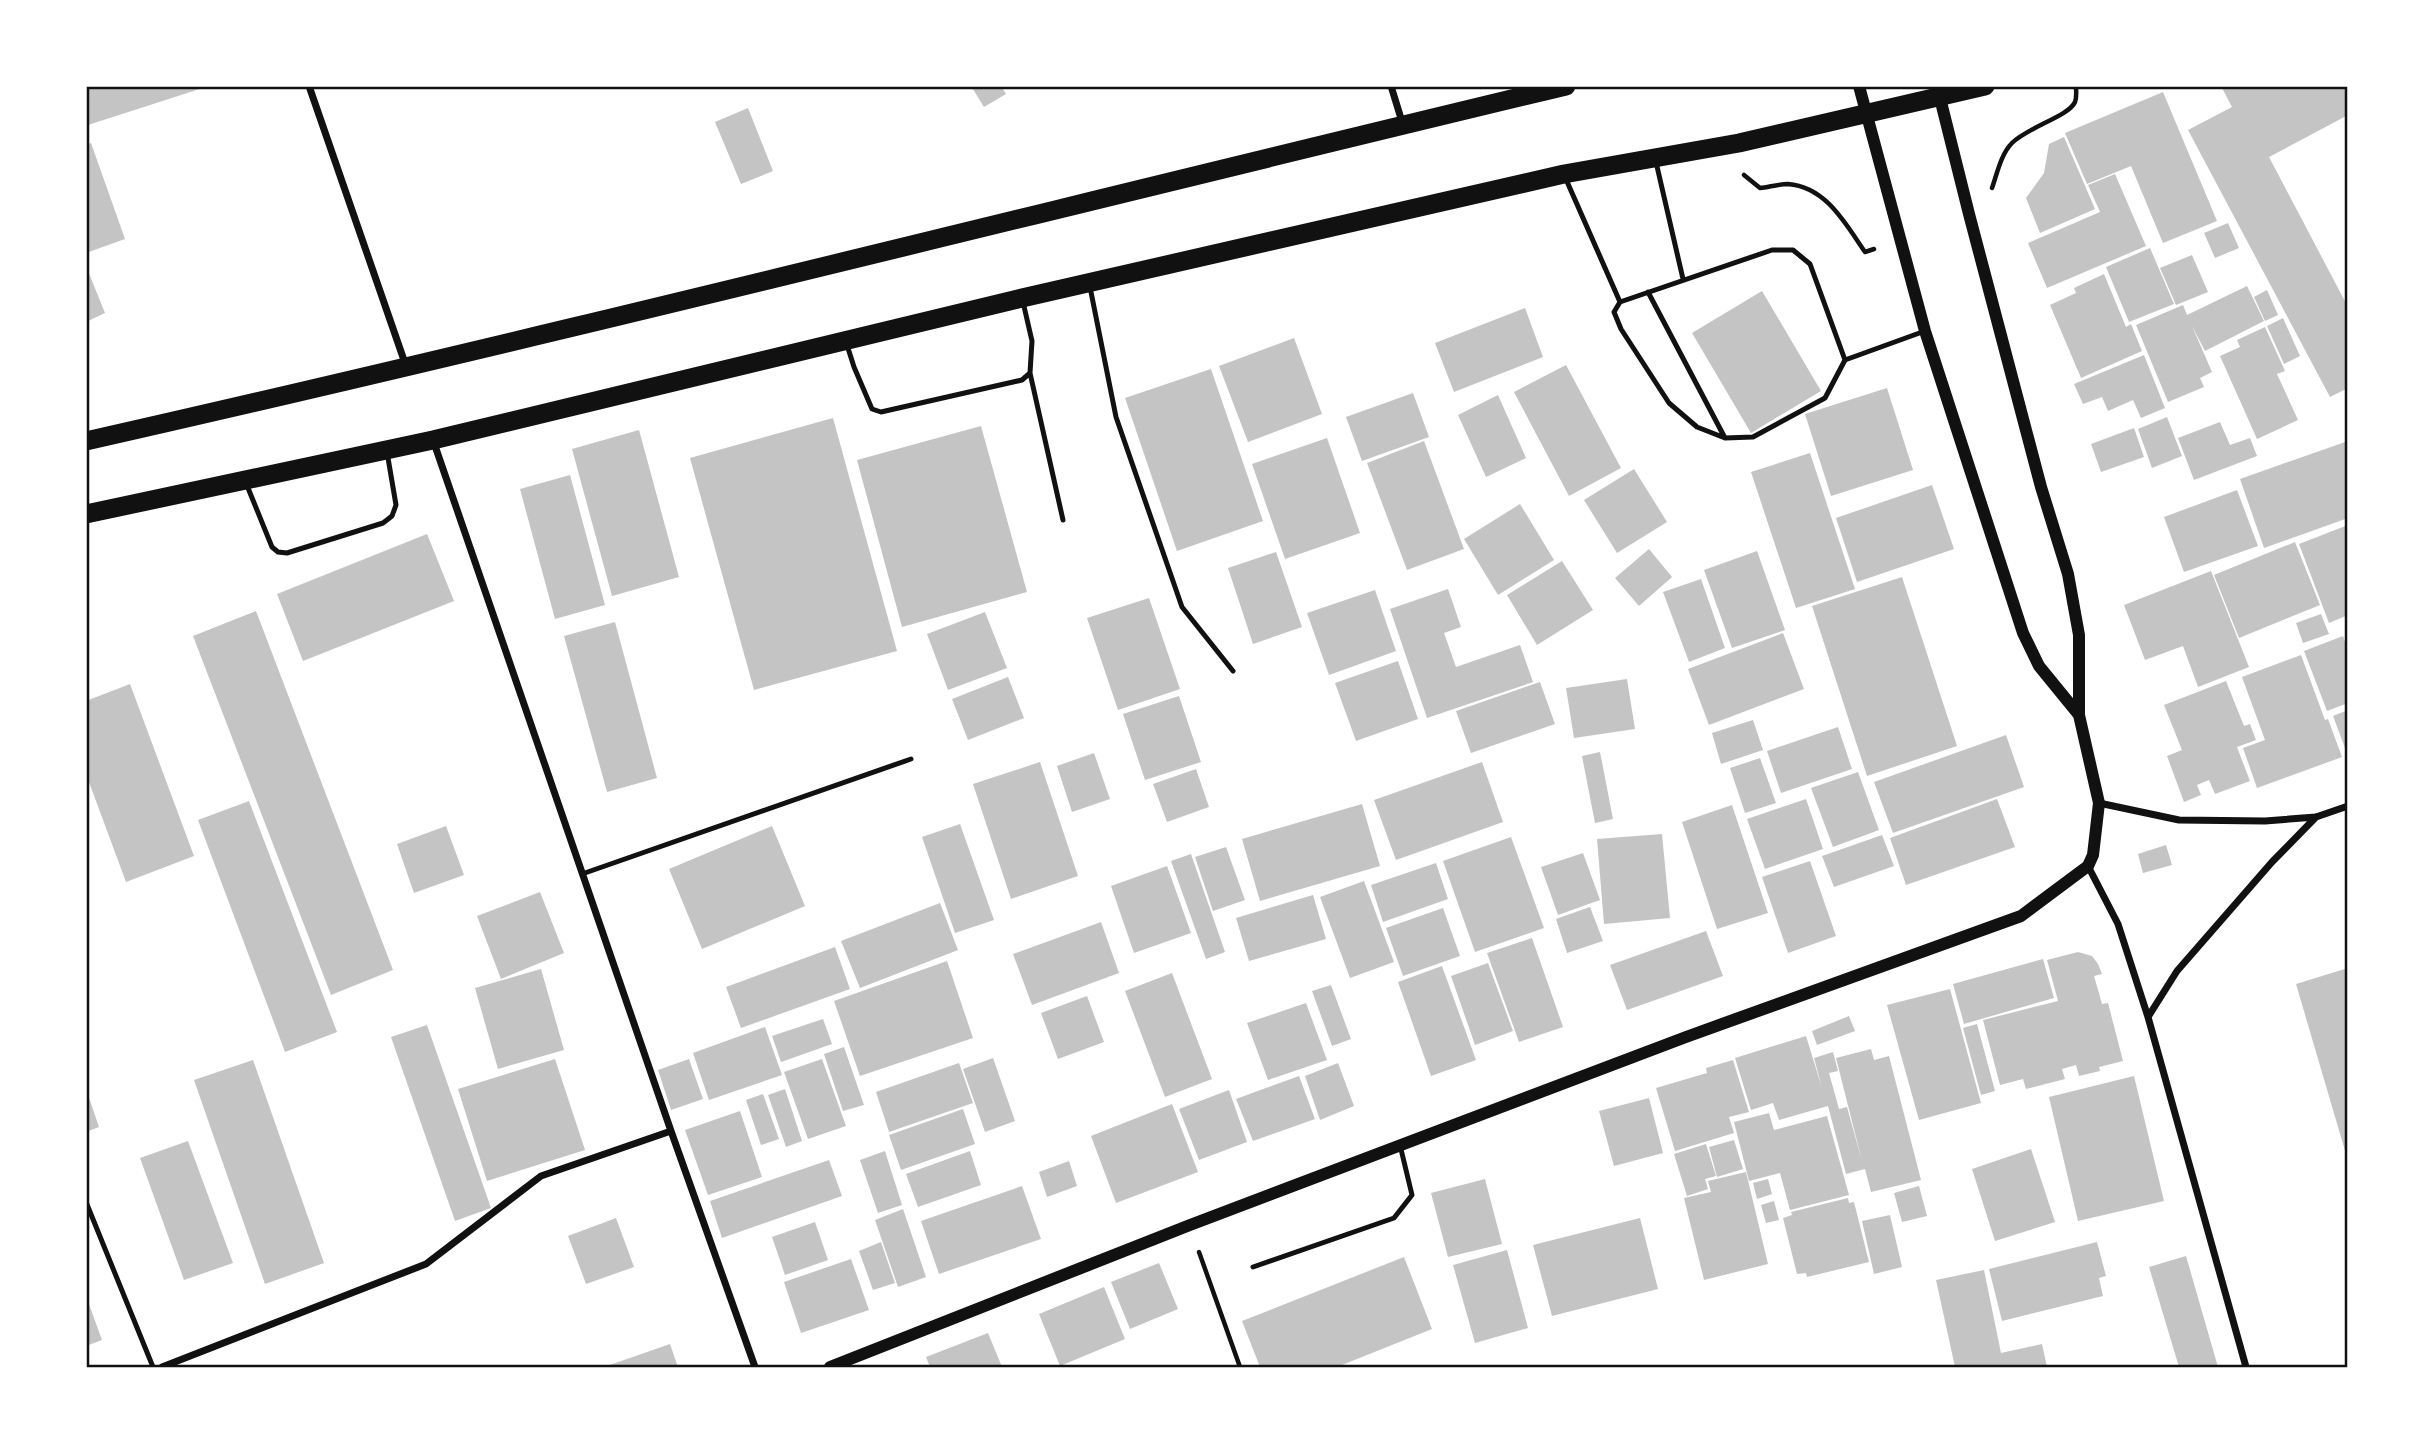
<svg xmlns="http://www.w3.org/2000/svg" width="2434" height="1453" font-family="'Asap Condensed',sans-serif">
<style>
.building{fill:#c4c4c4}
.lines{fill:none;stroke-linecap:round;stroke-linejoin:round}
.path{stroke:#111;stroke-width:4.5}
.service{stroke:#111;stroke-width:5}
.minor{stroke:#111;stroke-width:7}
.tertiary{stroke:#111;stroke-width:12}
.trunk{stroke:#111;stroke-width:19}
.neatline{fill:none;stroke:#111;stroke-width:2.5}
</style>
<rect width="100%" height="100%" fill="#fff"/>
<!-- building -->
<path class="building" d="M86,86H209L88,125L86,117Z
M971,86H1001L1006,94L984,107Z
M2221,86H2348V115L2269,157L2348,307V388L2330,397L2188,130L2232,107Z
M2163,92L2217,221L2163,243L2131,166L2087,184L2065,133Z
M748,108L773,171L741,184L715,122Z
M2064,137L2095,209L2040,233L2026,198L2044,173L2049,144Z
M91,143L125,239L86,253V145Z
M2115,174L2146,246L2047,288L2028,243L2100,212L2088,185Z
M2228,223L2239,248L2215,258L2204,233Z
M2150,248L2174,304L2129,322L2106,267Z
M2192,255L2208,292L2176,305L2160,268Z
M86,266L105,313L86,322Z
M2104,274L2126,327L2131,324L2142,351L2081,378L2050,305L2076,293L2074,288Z
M2247,286L2264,321L2205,351L2192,326L2212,372L2200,378L2204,387L2168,402L2136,325L2183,305L2187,315Z
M2267,290L2278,315L2265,321L2254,297Z
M1762,291L1821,391L1751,433L1692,333Z
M1525,308L1543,357L1454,392L1435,343Z
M2283,318L2300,356L2284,364L2267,326Z
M2265,327L2285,371L2277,374L2298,420L2257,439L2220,356L2240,347L2237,340Z
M1294,338L1322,414L1248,442L1219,366Z
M2144,355L2165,408L2141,418L2133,400L2108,411L2102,397L2083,404L2074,384Z
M1566,365L1621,468L1569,496L1514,392Z
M1211,369L1263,521L1177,551L1125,398Z
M1887,388L1913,470L1831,496L1805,414Z
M1413,393L1429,437L1362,461L1346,417Z
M1498,395L1526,458L1486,477L1458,415Z
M2167,417L2182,456L2152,468L2138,429Z
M833,418L897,651L754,690L690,458Z
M2220,422L2230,445L2250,438L2257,456L2194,480L2178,438Z
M981,426L1027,592L902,627L857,460Z
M2134,428L2144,457L2101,472L2091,444Z
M639,430L679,577L612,596L572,449Z
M1327,438L1360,533L1285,559L1252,464Z
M1424,441L1464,549L1407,570L1367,463Z
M2348,441V518L2264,548L2240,479Z
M1810,453L1855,589L1796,608L1751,472Z
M1634,469L1667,522L1617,553L1584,500Z
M570,475L605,605L555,619L520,489Z
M1932,485L1954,549L1857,582L1836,518Z
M2237,490L2258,546L2184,572L2164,517Z
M1520,504L1554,560L1498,595L1464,539Z
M2348,525V615L2329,623L2299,544Z
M427,534L454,601L303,661L277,594Z
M2295,542L2320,605L2239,638L2214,575Z
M1649,549L1672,577L1639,606L1615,578Z
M1757,551L1785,630L1732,648L1704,570Z
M1276,552L1302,627L1253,644L1228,568Z
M1562,561L1593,610L1537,645L1507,595Z
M2211,571L2249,667L2198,687L2183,646L2145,660L2124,605Z
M1902,577L1957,746L1867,776L1812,606Z
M1701,579L1725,648L1689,662L1663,592Z
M1448,589L1461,627L1444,633L1456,667L1520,645L1533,682L1427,718L1390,609Z
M1375,590L1396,651L1329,675L1307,613Z
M1149,598L1180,689L1118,710L1087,618Z
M256,611L393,970L331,995L193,636Z
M985,612L1007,668L948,690L927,634Z
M2321,614L2329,634L2303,643L2296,623Z
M615,622L657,778L607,792L564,636Z
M1783,633L1804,689L1709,725L1688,669Z
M2343,636L2348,650V703L2327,711L2304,651Z
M2301,655L2325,720L2328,719L2342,757L2257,788L2243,748L2265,740L2242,677Z
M1398,661L1418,719L1356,741L1335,683Z
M1008,677L1024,718L968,740L952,699Z
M1627,679L1635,729L1574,738L1566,688Z
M2226,681L2244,726L2250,724L2256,740L2237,747L2250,781L2215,794L2209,780L2197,785L2201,795L2184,802L2167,756L2182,750L2164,705Z
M1540,682L1555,724L1471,753L1456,711Z
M130,684L194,856L126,882L86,774V701Z
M1179,696L1201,762L1145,780L1123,714Z
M2348,710V756L2333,716Z
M1753,720L1763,750L1721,764L1712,733Z
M1838,727L1852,769L1781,793L1767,751Z
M2006,735L2024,787L1893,833L1874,782Z
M1600,752L1613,819L1595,823L1582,756Z
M1094,753L1110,799L1072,812L1057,766Z
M1760,758L1776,803L1745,813L1730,768Z
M1040,762L1078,876L1011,899L973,784Z
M1482,762L1503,822L1396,860L1374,800Z
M1196,769L1209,807L1167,822L1153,784Z
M1858,772L1879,830L1833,847L1811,788Z
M1806,799L1823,849L1765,869L1747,819Z
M1997,799L2015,847L1906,885L1890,838Z
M249,801L337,1032L285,1052L198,820Z
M1362,804L1380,866L1260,901L1242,839Z
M1732,805L1768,913L1717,929L1682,822Z
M960,824L994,920L955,933L922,837Z
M446,826L464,875L414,893L397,844Z
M772,826L805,906L702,949L669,869Z
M1662,834L1670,918L1604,924L1597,839Z
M1882,835L1894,866L1834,887L1822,856Z
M1511,837L1544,928L1475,952L1443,861Z
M2166,845L2172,865L2143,873L2138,854Z
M1226,847L1245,900L1213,911L1195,857Z
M1583,853L1600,900L1558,915L1541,867Z
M1191,854L1225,952L1206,959L1171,861Z
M1810,861L1836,936L1788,953L1762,877Z
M1436,863L1448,899L1383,922L1371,885Z
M1167,866L1191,933L1134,953L1111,886Z
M1364,881L1394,962L1350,978L1320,897Z
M540,892L564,953L501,979L477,916Z
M1313,895L1326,939L1249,961L1236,918Z
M940,903L958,950L860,988L841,941Z
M1590,907L1603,941L1567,953L1556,919Z
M1443,908L1460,956L1403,976L1386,928Z
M1101,922L1119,973L1032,1005L1013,954Z
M1706,931L1723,976L1627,1010L1610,965Z
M1532,938L1563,1027L1519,1042L1487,953Z
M835,947L850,989L741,1028L726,987Z
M2078,952L2092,956L2098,964L2102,974L2094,976L2102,1004L2108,1003L2123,1061L2099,1067L2100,1071L2079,1076L2076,1065L2062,1069L2065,1079L2026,1089L2023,1079L2000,1085L1983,1020L2058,1001L2047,960Z
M2043,959L2054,998L1964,1024L1953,984Z
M947,961L973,1038L860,1076L834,1001Z
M1488,963L1513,1031L1475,1045L1451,976Z
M1442,966L1476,1060L1431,1076L1398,982Z
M2348,968V1161L2296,984Z
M541,969L564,1050L498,1069L475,988Z
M1172,973L1212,1079L1165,1097L1125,991Z
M1331,985L1351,1039L1332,1046L1312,991Z
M1950,989L1981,1103L1919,1120L1887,1005Z
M1087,996L1104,1042L1058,1059L1041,1013Z
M1306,1003L1327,1060L1268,1080L1247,1023Z
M1849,1016L1855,1031L1817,1045L1812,1031Z
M823,1019L832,1044L781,1062L772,1036Z
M1977,1024L1995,1091L1981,1095L1963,1028Z
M427,1025L491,1208L455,1221L391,1037Z
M765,1027L782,1075L709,1100L693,1053Z
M1806,1036L1822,1088L1814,1058L1833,1052L1838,1071L1829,1073L1839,1109L1847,1107L1862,1161L1836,1058L1871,1049L1874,1060L1889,1056L1921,1180L1871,1192L1865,1169L1846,1174L1828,1106L1779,1120L1773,1103L1751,1110L1735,1058Z
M844,1047L864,1105L843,1111L824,1054Z
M993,1058L1015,1121L985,1132L963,1069Z
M555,1059L585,1150L487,1181L458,1089Z
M689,1059L703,1099L671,1110L658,1070Z
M822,1059L846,1126L808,1139L784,1072Z
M253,1060L324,1263L265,1284L194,1080Z
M1733,1060L1749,1112L1729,1117L1734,1133L1675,1151L1656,1088L1707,1073L1706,1068Z
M959,1063L973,1103L889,1132L876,1092Z
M1338,1063L1354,1106L1320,1120L1305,1076Z
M1299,1076L1315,1119L1253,1141L1236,1099Z
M2134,1076L2164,1201L2078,1221L2049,1097Z
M86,1089L99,1127L86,1132Z
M785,1089L802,1141L786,1147L768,1095Z
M1229,1090L1247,1142L1199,1160L1179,1109Z
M763,1094L779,1139L761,1145L746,1100Z
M1649,1098L1663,1153L1614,1166L1599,1111Z
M1172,1104L1198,1172L1116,1203L1091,1136Z
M963,1109L975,1144L901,1170L889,1135Z
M740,1111L762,1177L708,1195L685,1130Z
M1769,1113L1774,1130L1827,1116L1849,1195L1790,1210L1780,1173L1749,1181L1734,1122Z
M1734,1140L1743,1169L1717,1177L1709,1147Z
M188,1141L233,1263L184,1280L140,1158Z
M1706,1144L1716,1176L1705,1179L1708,1189L1687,1196L1674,1154Z
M2031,1149L2055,1222L1995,1241L1972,1169Z
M885,1151L902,1205L878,1213L860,1160Z
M970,1151L981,1185L918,1207L906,1174Z
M829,1160L842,1196L722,1238L710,1201Z
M1069,1161L1077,1186L1047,1197L1039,1172Z
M1746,1172L1768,1264L1704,1280L1684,1198L1711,1192L1708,1181Z
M1485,1179L1502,1244L1448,1257L1431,1193Z
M1768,1179L1772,1194L1757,1199L1753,1183Z
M1022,1186L1041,1239L939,1274L921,1221Z
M1919,1186L1927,1216L1902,1222L1894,1193Z
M1848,1198L1849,1203L1854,1202L1869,1262L1807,1277L1806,1273L1797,1274L1783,1218L1792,1215L1791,1212Z
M1774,1201L1779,1220L1766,1223L1761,1205Z
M903,1209L926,1277L898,1287L875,1220Z
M1890,1215L1902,1267L1874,1274L1862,1221Z
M616,1218L634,1267L586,1284L568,1236Z
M1640,1218L1658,1289L1552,1316L1533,1245Z
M815,1222L828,1260L785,1275L772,1237Z
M881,1242L895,1283L873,1290L859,1251Z
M2097,1242L2106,1276L2099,1278L2103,1296L2002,1321L1989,1269Z
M1507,1250L1528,1328L1475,1343L1453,1265Z
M2186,1256L2218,1367H2179L2149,1267Z
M1404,1257L1432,1329L1337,1367H1260L1242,1321Z
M851,1259L869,1310L801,1333L784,1282Z
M1159,1263L1178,1309L1130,1329L1111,1282Z
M1984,1270L2001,1353L2042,1344L2047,1367H1955L1936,1280Z
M1104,1287L1125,1339L1060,1366L1039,1314Z
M86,1296L102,1340L86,1346Z
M988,1333L1002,1367H930L926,1357Z
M670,1344L678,1367H604Z"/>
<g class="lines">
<!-- path -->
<path class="path" d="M1744,175L1760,188C1769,187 1779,184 1788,184C1826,187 1845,223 1865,252L1874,249
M1992,188C1997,174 2001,154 2012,143C2028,127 2069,116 2075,102C2077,97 2076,91 2076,86
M1199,1252L1240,1367"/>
<!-- service -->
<path class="service" d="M1656,162L1683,279
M1565,177L1620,302
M1090,287L1116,417L1182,607L1233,671
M1648,292L1725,438
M847,345L854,367L872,409L881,412L1022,380L1030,373L1032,341L1023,302
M1845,360L1810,264L1793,250H1772L1620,302L1614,312L1621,329L1669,403L1697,427L1725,438L1753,437L1825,398L1845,360L1925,331
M1030,373L1063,520
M246,483L272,547L278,552L287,553L383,523L392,516L396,505L387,452
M582,874L911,759
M86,1202L153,1367
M1253,1267L1394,1218L1412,1195L1400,1145"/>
<!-- minor -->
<path class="minor" d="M309,86L406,366
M1391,86L1403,125
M433,440L671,1131L755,1367
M2099,803L2179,820L2265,821L2316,817L2348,806
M2088,866L2118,924L2148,1017L2246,1367
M2148,1017L2177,971L2272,862L2316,817
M162,1367L426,1264L541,1176L671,1131"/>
<!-- tertiary -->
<path class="tertiary" d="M1859,86L1925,331L2023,633L2039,666L2079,715
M830,1367L1190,1225L1686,1037L2021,916L2088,866L2093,855L2099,803L2079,715V635L2068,574L2041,487L1969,214L1937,86"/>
<!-- trunk -->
<path class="trunk" d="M86,441C581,329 1073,204 1566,86
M86,514L433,440L1022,298L1564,174L1739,143L1985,86"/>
</g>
<!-- border -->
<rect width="2434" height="1453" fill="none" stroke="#ffffff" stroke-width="175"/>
<rect x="88" y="88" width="2258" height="1278" class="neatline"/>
</svg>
